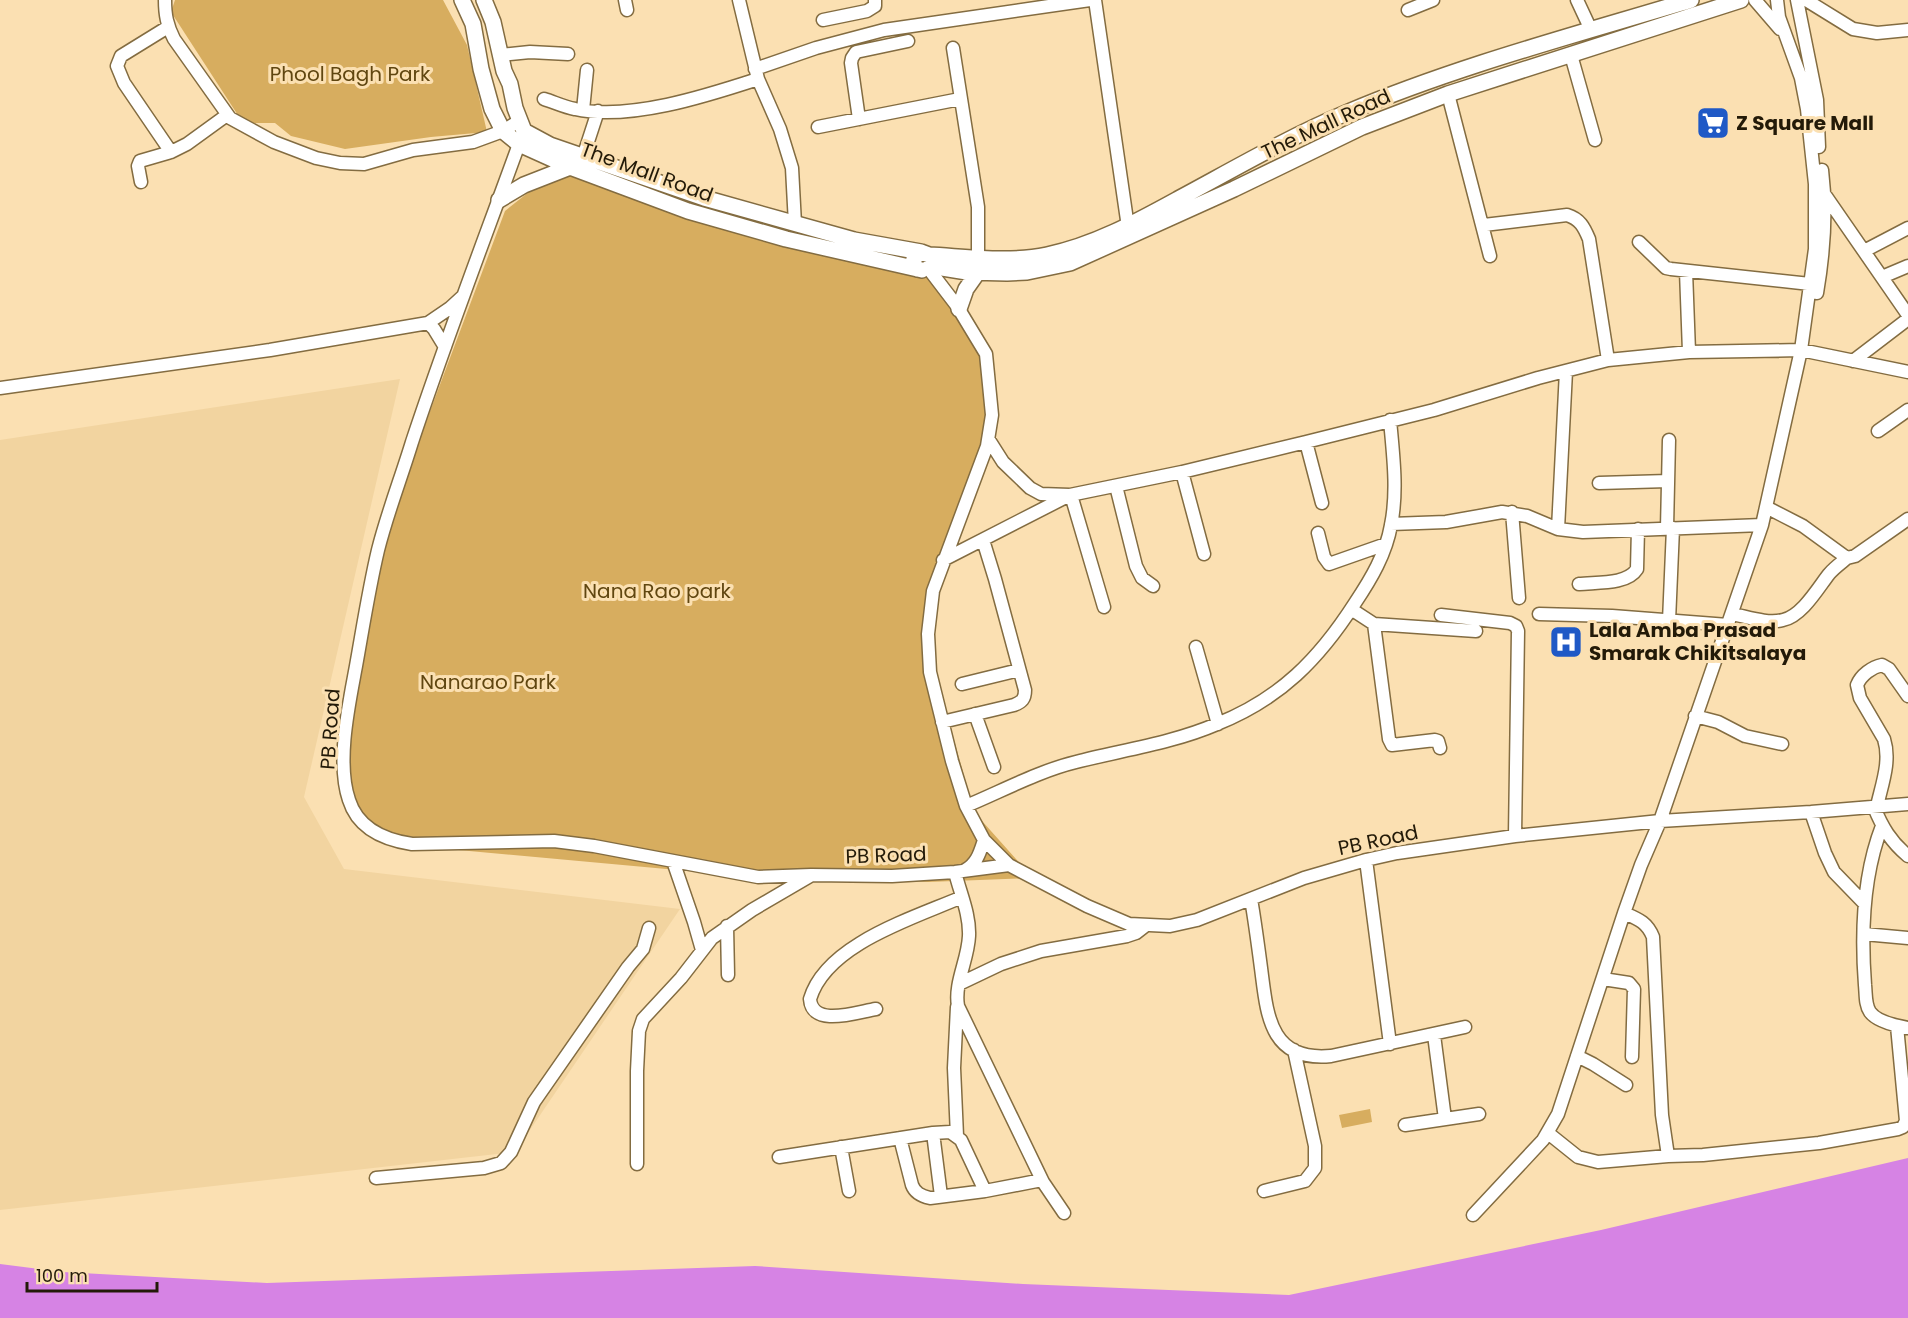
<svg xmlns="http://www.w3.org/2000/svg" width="1908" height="1318" font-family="Poppins,sans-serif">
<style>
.built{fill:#f2d4a0}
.green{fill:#d7ad5f}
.water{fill:#d683e4}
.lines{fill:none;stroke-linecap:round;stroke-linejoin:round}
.minor-casing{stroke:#836c41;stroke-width:15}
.major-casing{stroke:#836c41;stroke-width:18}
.minor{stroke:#fff;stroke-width:12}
.major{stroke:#fff;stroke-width:15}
.labels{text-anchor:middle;stroke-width:6;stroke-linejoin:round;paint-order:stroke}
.park-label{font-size:20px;fill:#604610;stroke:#fbe0b2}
.poi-label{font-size:20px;font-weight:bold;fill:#231a08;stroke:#fbe0b2;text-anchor:start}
.street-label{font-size:20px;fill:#231a08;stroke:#fbe0b2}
</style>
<rect width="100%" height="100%" fill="#fbe0b2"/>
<!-- built -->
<path class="built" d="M400,379L304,797L344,869L680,909L515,1152L0,1210V440Z"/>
<!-- green -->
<path class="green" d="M175,0H443L467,45L487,132L431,137L345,149L291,136L275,123H243L171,12Z
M571,174L925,272L958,310L988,366L991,420L942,560L930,653L974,812L1033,878L928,882L721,874L393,844L347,807L346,707L377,553L505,211L539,184Z
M1370,1109L1372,1122L1342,1128L1339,1115Z"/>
<!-- water -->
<path class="water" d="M1908,1158V1318H0V1264L63,1272L267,1283L755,1266L1023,1284L1289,1295L1601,1230Z"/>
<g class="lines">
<!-- minor casing -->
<g class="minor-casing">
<path id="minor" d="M165,0C165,15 167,25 174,39L230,118L274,142L316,158L340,163L364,164L413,150L473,142L503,131L519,121
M625,0L627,10
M739,0L758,79L780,129L792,168L795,224
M1095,0L1129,234
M1577,0L1591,30
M1755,0L1780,29
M1797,0L1817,100L1819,147
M1806,0L1853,29L1877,33L1908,30
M1408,10L1433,0
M823,20L867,11L875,6V0
M168,27L121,56L117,66L124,83L171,152
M953,48L978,207V257
M500,55L530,52L568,54
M1571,55L1595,140
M755,69L816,48L884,30L1090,0
M1448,94L1490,256
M544,99C554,102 564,107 575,109C629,121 706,96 758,79
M583,110L587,70
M859,119L851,63L852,58L856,52L908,41
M818,127L960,99
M519,144C483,243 445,342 412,442C401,478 387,514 378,550C369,588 363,627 356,666C349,704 336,762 349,800C358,829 385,840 412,844L554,841L594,846L758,877L811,875L892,876L955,872L1009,865L1087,906L1129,924L1170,926L1197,920L1304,878L1366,860L1397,853L1515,836L1660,821L1811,812L1908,804
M583,157L598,111
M141,182L138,166L140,161L171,152L187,144L227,115
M1825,195L1908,315
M1484,225L1567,215C1580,219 1584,227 1589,239L1608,360
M1639,242L1666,268L1671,269L1810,284
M1864,251L1908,228
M928,268L957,306L986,354L992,415L987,446L933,591L928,634L930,672L952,761L966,806L984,840L1009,865
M1686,271L1689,352
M1882,277L1908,266
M1817,293C1824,252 1827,211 1822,170
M428,323L434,329L445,347
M1853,361L1908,319
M1566,371L1558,529L1583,532L1762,525
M0,388L270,350L428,323L450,308L462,297
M1878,431L1908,410
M989,440L1003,462L1030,488L1041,494L1070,495L1182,472L1306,442L1434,410L1538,378L1608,360L1689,352L1801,350L1908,372
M1306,442L1322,503
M1182,472L1204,554
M1599,483L1668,481
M1116,486L1136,566L1142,578L1153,586
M1071,495L1104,607
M1766,507L1803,526L1847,558L1855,556L1908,519
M1512,512L1519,598
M1391,524L1446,522L1502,512L1527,516L1558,529
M1667,528L1669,440
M1318,533L1324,557L1329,564L1386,544
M943,560L1066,497
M1579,584C1596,582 1627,585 1637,569L1638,529
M1351,609L1374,624L1389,739L1392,745L1435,740L1438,741L1440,748
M1539,614L1612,616L1728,625
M1732,614C1748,617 1767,624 1783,620C1802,616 1818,588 1829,574C1834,568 1841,563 1847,558
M1441,615L1510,623L1516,626L1518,631L1515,836
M1669,621L1673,528
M1374,624L1476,631
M1196,647L1218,724
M962,684L1019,670
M975,714L994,767
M1695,716L1718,722L1745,736L1782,744
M942,722L1014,705C1022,702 1025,699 1025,690L995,579L983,540
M966,806C1002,791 1039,771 1076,762C1123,750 1173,743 1217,724C1280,699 1319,659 1355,603C1371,579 1386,554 1391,525C1398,491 1393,454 1390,420
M1877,806C1882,784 1891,761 1884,739L1860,698L1857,685C1861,675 1872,667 1882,665L1889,669L1908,696
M1874,807C1882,827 1891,842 1908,856
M1811,812L1825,853L1834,872L1865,904
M1882,826C1863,875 1861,933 1865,985C1866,994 1865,1005 1870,1012C1877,1022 1897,1026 1908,1028
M1366,860L1390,1044
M673,861L694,922L702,950
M965,870C977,864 980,852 984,840
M955,872C960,893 970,914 969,936C968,960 954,983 958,1006L1043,1182L1064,1213
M1251,899C1255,922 1258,945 1261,968C1267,1014 1269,1062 1331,1056L1465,1027
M1624,913C1638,919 1647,922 1653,937L1662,1115L1668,1156
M727,926L728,975
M1864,934L1908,938
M1603,979L1629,983L1634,989L1632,1057
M959,984L1001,964L1041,951L1127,936L1136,933L1145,926
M876,1009C857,1012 812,1028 810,999C826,944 914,918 962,897
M1434,1035L1445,1119
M1577,1056L1593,1064L1626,1085
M1405,1125L1479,1114
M933,1133L941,1196
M1548,1133L1578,1157L1598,1162L1668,1156L1703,1155L1819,1143L1898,1129L1903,1127L1906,1121L1897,1026
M957,1136L954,1068L957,1007
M900,1138L912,1185C915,1193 921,1196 930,1198L985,1191L1042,1180
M841,1147L849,1191
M779,1157L933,1133L950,1132L961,1140L985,1191
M637,1164V1071L639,1031L643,1019L681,978L712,938L752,910L810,876
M376,1178L484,1168L501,1163L511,1152L534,1102L628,967L643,949L649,928
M1264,1191L1305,1181L1315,1168V1146L1294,1050
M1473,1215L1543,1140L1558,1114L1624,913L1641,865L1660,821L1762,525L1801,350L1815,249V184L1807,109L1801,78L1779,17L1777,0"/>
</g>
<!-- major casing -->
<g class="major-casing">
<path id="major" d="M462,0L473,24L481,69L492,109L503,131L519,144L570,167L688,211L786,239L922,270
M484,0L493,22L504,71L510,84L515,108L524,131L550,145L704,198L854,240L921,252
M499,200L524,185L570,167
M930,266L967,272L1007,273L1027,272L1070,263L1234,189L1362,127L1448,94L1741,0
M917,269L914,264V258L921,252L929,255C967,257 1010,263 1047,255C1095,245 1138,221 1180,198C1234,169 1289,137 1346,113C1457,66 1575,35 1691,0
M959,309L966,289L978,272"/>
</g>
<!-- minor -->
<use href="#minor" class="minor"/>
<!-- major -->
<use href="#major" class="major"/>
</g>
<!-- icons -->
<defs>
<g id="supermarket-square" transform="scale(1.725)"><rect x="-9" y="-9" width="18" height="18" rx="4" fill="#1f59c6" stroke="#fbe0b2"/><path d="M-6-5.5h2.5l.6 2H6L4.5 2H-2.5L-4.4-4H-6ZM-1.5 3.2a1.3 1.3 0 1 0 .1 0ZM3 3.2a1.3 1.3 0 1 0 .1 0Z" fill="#fff"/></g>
<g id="hospital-square" transform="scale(1.725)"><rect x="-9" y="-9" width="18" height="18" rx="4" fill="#1f59c6" stroke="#fbe0b2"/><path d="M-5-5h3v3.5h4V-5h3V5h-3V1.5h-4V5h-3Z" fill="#fff"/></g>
</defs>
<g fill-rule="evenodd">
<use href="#supermarket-square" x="1713" y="123"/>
<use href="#hospital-square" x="1566" y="642"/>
</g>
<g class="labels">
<!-- park labels -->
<g class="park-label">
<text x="350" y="81">Phool Bagh Park</text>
<text x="657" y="598">Nana Rao park</text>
<text x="488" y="689">Nanarao Park</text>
</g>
<!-- poi labels -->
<g class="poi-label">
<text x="1736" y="130">Z Square Mall</text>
<text x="1589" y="637">Lala Amba Prasad<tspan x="1589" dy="23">Smarak Chikitsalaya</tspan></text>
</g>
<!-- street labels -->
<g class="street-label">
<text transform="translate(1326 124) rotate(-25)" y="7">The Mall Road</text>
<text transform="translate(647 172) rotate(20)" y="7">The Mall Road</text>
<text transform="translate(330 729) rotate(-86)" y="7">PB Road</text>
<text transform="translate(1378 840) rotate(-12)" y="7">PB Road</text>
<text transform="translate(886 855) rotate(-2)" y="7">PB Road</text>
</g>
</g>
<!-- scale -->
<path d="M27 1282v9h130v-9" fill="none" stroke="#231a08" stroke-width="3"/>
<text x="36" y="1282" font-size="18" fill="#231a08" stroke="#fbe0b2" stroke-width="4.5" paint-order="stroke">100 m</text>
</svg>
